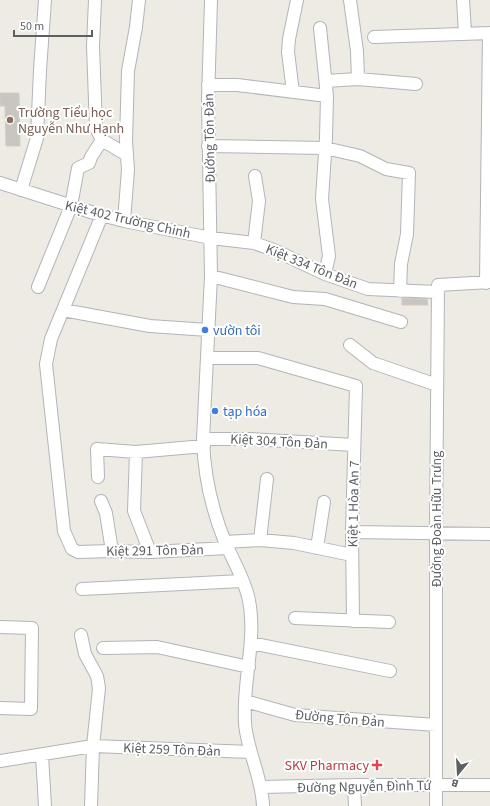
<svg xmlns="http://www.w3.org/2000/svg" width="490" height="806" font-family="'Source Sans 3',sans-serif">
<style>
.building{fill:#c9c6c1;stroke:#d1ccc3}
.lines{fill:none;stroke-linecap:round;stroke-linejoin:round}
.minor-casing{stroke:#b1b5b8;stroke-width:14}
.minor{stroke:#fff;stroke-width:12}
.education-dot{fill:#8d6e63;stroke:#fff;stroke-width:1.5}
.shop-dot{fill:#3f7fe0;stroke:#fff;stroke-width:1.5}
.health-dot{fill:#e0444e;stroke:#fff;stroke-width:1.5}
.labels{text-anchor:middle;stroke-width:4;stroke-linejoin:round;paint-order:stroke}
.education-label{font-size:14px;fill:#785e54;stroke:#fff;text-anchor:start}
.street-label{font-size:14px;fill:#5c6063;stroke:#fff}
.shop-label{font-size:14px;fill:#366cbe;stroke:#fff;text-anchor:start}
.health-label{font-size:14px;fill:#be3a42;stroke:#fff;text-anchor:end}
</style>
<rect width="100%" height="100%" fill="#edebe4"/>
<!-- building -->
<path class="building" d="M0,93H19L20,146H6L5,106H0Z
M402,298L427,299L428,305H402Z"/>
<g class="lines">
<!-- minor casing -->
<g class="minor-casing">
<path id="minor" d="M95,0L93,46L96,128L102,140L127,155
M211,0L208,100L211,276L203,439C204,474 212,510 225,542C233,560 243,577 248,596C258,638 242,680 245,723C247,751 262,777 263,806
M350,0L357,51L358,79
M463,0L465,33
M320,28L327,96L326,138L322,199L329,256L325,274
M374,37L490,33
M326,81L358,79L416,84
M208,85H237L327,96
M293,92L288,52L289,39L297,0
M208,146L325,148L360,156L386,169L409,173L407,234L401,264L400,291
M0,183L94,213L124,221L211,238L254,243L274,250L325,274L368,289L437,292
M21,190L37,138L40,70L45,0
M102,215L51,339L46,364L64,531L72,549L78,552L112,551L150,552L228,548
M124,221L128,170L126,141L128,71L136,27L139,0
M254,243L259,201L255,176
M211,276L293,297L325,299L401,322
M486,283L489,33
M38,287L71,206L78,168L89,163L91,157L102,140
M63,310L150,326L208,330
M350,345L373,363L437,385
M207,358H258L356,386L352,532L353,621
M203,439H251L354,445
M136,452L134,511L150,552
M98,477L97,449L136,452L204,446
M101,501L106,513L112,551
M352,532L490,534
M260,540L267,479
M225,542L260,540L294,543L352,555
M317,548L324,502
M82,589L242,581
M295,618L389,622
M0,627L32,628L31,709L0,708
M81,635L85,654L97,676L99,688L93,746L91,806
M251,643L390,671
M103,648L157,647L249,667
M245,701L295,715L436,725
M42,755L45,806
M0,761L93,746L251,752
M354,785L355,806
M261,787L354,785H490
M436,806V533L438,285L490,282"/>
</g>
<!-- minor -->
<use href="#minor" class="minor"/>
</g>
<!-- markers -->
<circle class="education-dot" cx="10" cy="120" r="4"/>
<g class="shop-dot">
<circle cx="205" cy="330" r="4"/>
<circle cx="215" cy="411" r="4"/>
</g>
<path class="health-dot" d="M375 759h4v4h4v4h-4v4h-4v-4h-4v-4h4z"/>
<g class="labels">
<!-- education labels -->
<g class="education-label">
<text x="18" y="117">Trường Tiểu học<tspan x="18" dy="16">Nguyễn Như Hạnh</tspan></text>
</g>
<!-- street labels -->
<g class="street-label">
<text transform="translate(209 138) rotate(-91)" y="5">Đường Tôn Đản</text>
<text transform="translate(128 219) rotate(13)" y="5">Kiệt 402 Trường Chinh</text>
<text transform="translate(312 266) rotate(22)" y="5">Kiệt 334 Tôn Đản</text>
<text transform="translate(279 441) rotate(3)" y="5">Kiệt 304 Tôn Đản</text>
<text transform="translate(353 504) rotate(-89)" y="5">Kiệt 1 Hòa An 7</text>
<text transform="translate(436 519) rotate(-90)" y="5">Đường Đoàn Hữu Trưng</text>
<text transform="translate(155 550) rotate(-1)" y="5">Kiệt 291 Tôn Đản</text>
<text transform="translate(340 718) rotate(5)" y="5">Đường Tôn Đản</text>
<text transform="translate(172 749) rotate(2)" y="5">Kiệt 259 Tôn Đản</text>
<text transform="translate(364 786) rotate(-1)" y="5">Đường Nguyễn Đình Tứ</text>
</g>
<!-- shop labels -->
<g class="shop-label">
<text x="213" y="335">vườn tôi</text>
<text x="223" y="416">tạp hóa</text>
</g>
<!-- health labels -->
<g class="health-label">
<text x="369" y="770">SKV Pharmacy</text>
</g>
</g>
<!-- north arrow -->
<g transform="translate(458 774) rotate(198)" stroke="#ffffff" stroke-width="3" paint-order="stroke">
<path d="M0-3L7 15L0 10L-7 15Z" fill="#5c6063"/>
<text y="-6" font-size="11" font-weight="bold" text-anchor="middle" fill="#5c6063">B</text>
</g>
<!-- scale -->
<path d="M14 30v6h78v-6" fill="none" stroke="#5c6063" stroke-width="2"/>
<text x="20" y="30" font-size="12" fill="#5c6063" stroke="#ffffff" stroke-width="3" paint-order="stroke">50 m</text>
</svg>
